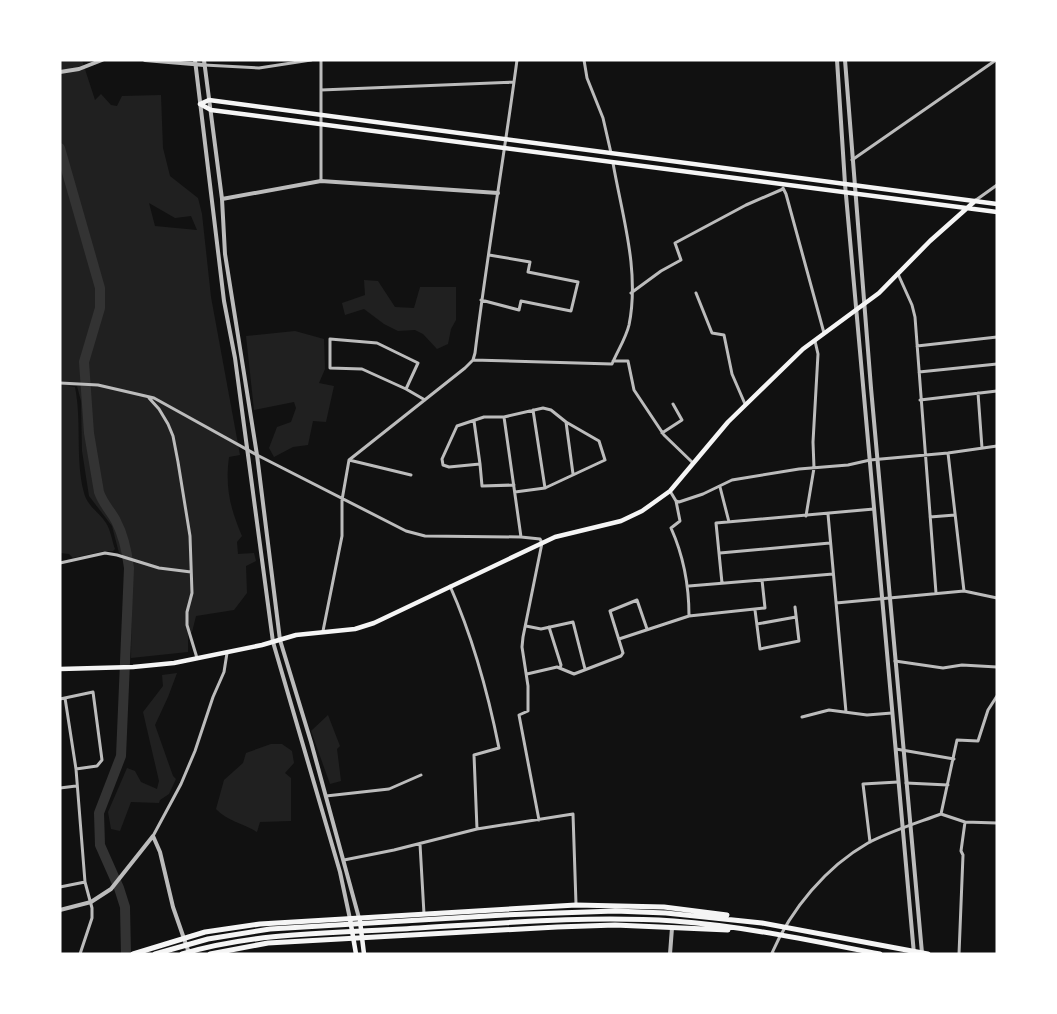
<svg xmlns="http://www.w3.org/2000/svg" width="1057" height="1014" font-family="Commissioner,sans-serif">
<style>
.green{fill:#202020;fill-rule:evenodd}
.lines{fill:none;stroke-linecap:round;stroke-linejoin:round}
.river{stroke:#333;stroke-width:10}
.minor{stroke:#bcbcbc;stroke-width:3}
.tertiary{stroke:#bcbcbc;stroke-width:4}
.secondary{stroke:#f5f5f5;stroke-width:4.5}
.primary{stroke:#f5f5f5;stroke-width:4.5}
.trunk{stroke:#f5f5f5;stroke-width:5}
</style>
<rect width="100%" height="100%" fill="#111"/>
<!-- green -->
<path class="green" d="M60,60H82L95,100L101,94L111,105L117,106L122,96L161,95L163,148L170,176L198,198L202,214L211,297L240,455L229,457C225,487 230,508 242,536L237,542L238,554L254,553L256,561L246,566L247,593L234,610L196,616L192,632L188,634V652L131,658L132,557L119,553L112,526L89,496L82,451L81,401L77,386H68L75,387C82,422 75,459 84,493C88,507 99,512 106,523C111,531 112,541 115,549L113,551H104L73,558L69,554L60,553ZM149,203L175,218L191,216L197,230L155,226Z
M364,280L378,281L395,307L414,308L420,287H456V320L451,329L448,344L437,349L423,334L415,330L398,331L384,324L364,309L345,315L342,303L365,295Z
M295,331L324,339L325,369L319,383L334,386L326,422L313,421L308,445L293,447L274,457L269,448L277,427L291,422L296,408L294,402L254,410L246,336Z
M177,673L168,697L155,725L173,776L176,779L169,794L160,800L159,803L131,802L120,831L111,829L108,812L127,768L135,771L141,782L157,789L159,781L143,712L163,686L162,675Z
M328,715L340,746L337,749L341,781L330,784L311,731Z
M271,744H282L292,751L294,763L285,773L291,778V821L260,822L257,832C243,823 227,821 216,809L224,780L243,763L246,753Z"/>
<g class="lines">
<!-- river -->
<path class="river" d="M60,148L100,288V308L84,362L89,433L99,492C103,504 111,511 116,521C124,536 127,552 129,568L121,756L99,813L100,845L119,888L125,907L126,954"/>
<!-- minor -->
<path class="minor" d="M584,60L587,78L603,118L611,153
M204,65L259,68L311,60
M321,90L514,82
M852,160L996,60
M321,181V60
M783,188L786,194L824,333
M976,200L997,185
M898,274L912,305L915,317L936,593
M631,293L661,271L681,260L675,243L746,205L783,189
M696,293L712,333L724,335L732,374L745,404
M481,300L519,310L521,301L571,311L578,282L528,272L530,262L489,255
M917,346L997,337
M473,360L612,364C617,352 626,338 629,325C640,271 622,215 613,163
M613,361H628L634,390L664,435L693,463
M919,372L997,364
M60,383L98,385L154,398L257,455L406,531L425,536L521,537L540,539L542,543L523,637L522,647L528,686V711L519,715L539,820
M406,389L418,363L377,343L330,339V368L362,369L406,389L425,400
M978,393L982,448
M149,398L159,409L168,424L173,436L178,462L190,536L192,593L187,612V625L197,658
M920,400L997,391
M533,410L545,488
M504,417L521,537
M474,421L480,464
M566,422L573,474
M662,433L682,420L673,404
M948,453L964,591
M349,460L411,475
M514,485L482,486L480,464L449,467L443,465L442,459L457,426L484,417H504L543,408L551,410L566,422L599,441L605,460L545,488L515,492
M720,487L729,522
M670,491L676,501L679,502L703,494L732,480L799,469L848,465L870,460L948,453L997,446
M676,501L680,521L671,528C684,557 689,584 689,616L765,608L762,580
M828,514L846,712
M806,516L814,468L813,442L818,354L815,341
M930,517L955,515
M720,553L830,543
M60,563L105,553L117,555L159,568L191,572
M722,583L716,523L874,509
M450,586C473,638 488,693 499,748L474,755L477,829
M689,586L833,574
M836,603L964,591L997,598
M755,610L760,649L799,641L795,607
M757,624L796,617
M526,626L541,629L573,622L585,669
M549,627L561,665L560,668
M323,631L342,536V500L349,460L465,368L473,360L475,353C487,255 504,158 517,60
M619,639L689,616
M895,661L943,668L962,665L997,667
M527,674L557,667L574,674L621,656L623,653L610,611L637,600L647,629
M65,698L76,769L85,882L92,908V918L80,954
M60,699L93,692L102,760L97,766L76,769
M802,717L829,710L867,715L892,713
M896,749L954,759
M906,783L948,785
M60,788L76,786
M326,796L389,789L421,775
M941,814L965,822L997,823
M153,836L181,784L195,751L213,697L224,672L227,653
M870,842L863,784L898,782
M420,844L424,914
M344,860L394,850L477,829L573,814L576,904
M60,887L85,882
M774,954L772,953C791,909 826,867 868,843C891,831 917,823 941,814L957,740L978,741L988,710L997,696
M959,954L963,855L961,851L965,822"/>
<!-- tertiary -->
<path class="tertiary" d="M145,60L204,65
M195,60L224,301L235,358L273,642L340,872L350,919
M204,60L222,199L225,254L257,455L280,640L311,742L359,918
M837,60L845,184L914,954
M845,60L871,388L922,953
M60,72L79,69L102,60
M222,199L321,181L498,193
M60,910L91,902L111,889L153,836L160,852L173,907L189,953
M670,954L672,928"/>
<!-- secondary -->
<path class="secondary" d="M200,104L211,110L997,212
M200,104L209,100L997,204
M60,669L133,667L174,663L262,645L296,635L355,629L374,623L555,537L621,521L642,511L670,491L728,422L803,349L879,293L930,241L975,201"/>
<!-- primary -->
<path class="primary" d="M350,919L356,954
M360,921L364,954"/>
<!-- trunk -->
<path class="trunk" d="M133,954L205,932L260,924L576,905L664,907L727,915
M155,954L208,939L270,929L504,915L615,911L666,913L762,923L928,954
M182,954C253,933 328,933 402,929C492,924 584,915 674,921C744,926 812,941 880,954
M210,954L268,943L557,927L615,925L728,930"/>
</g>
<!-- border -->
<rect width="1057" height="1014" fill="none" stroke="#ffffff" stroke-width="123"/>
</svg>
